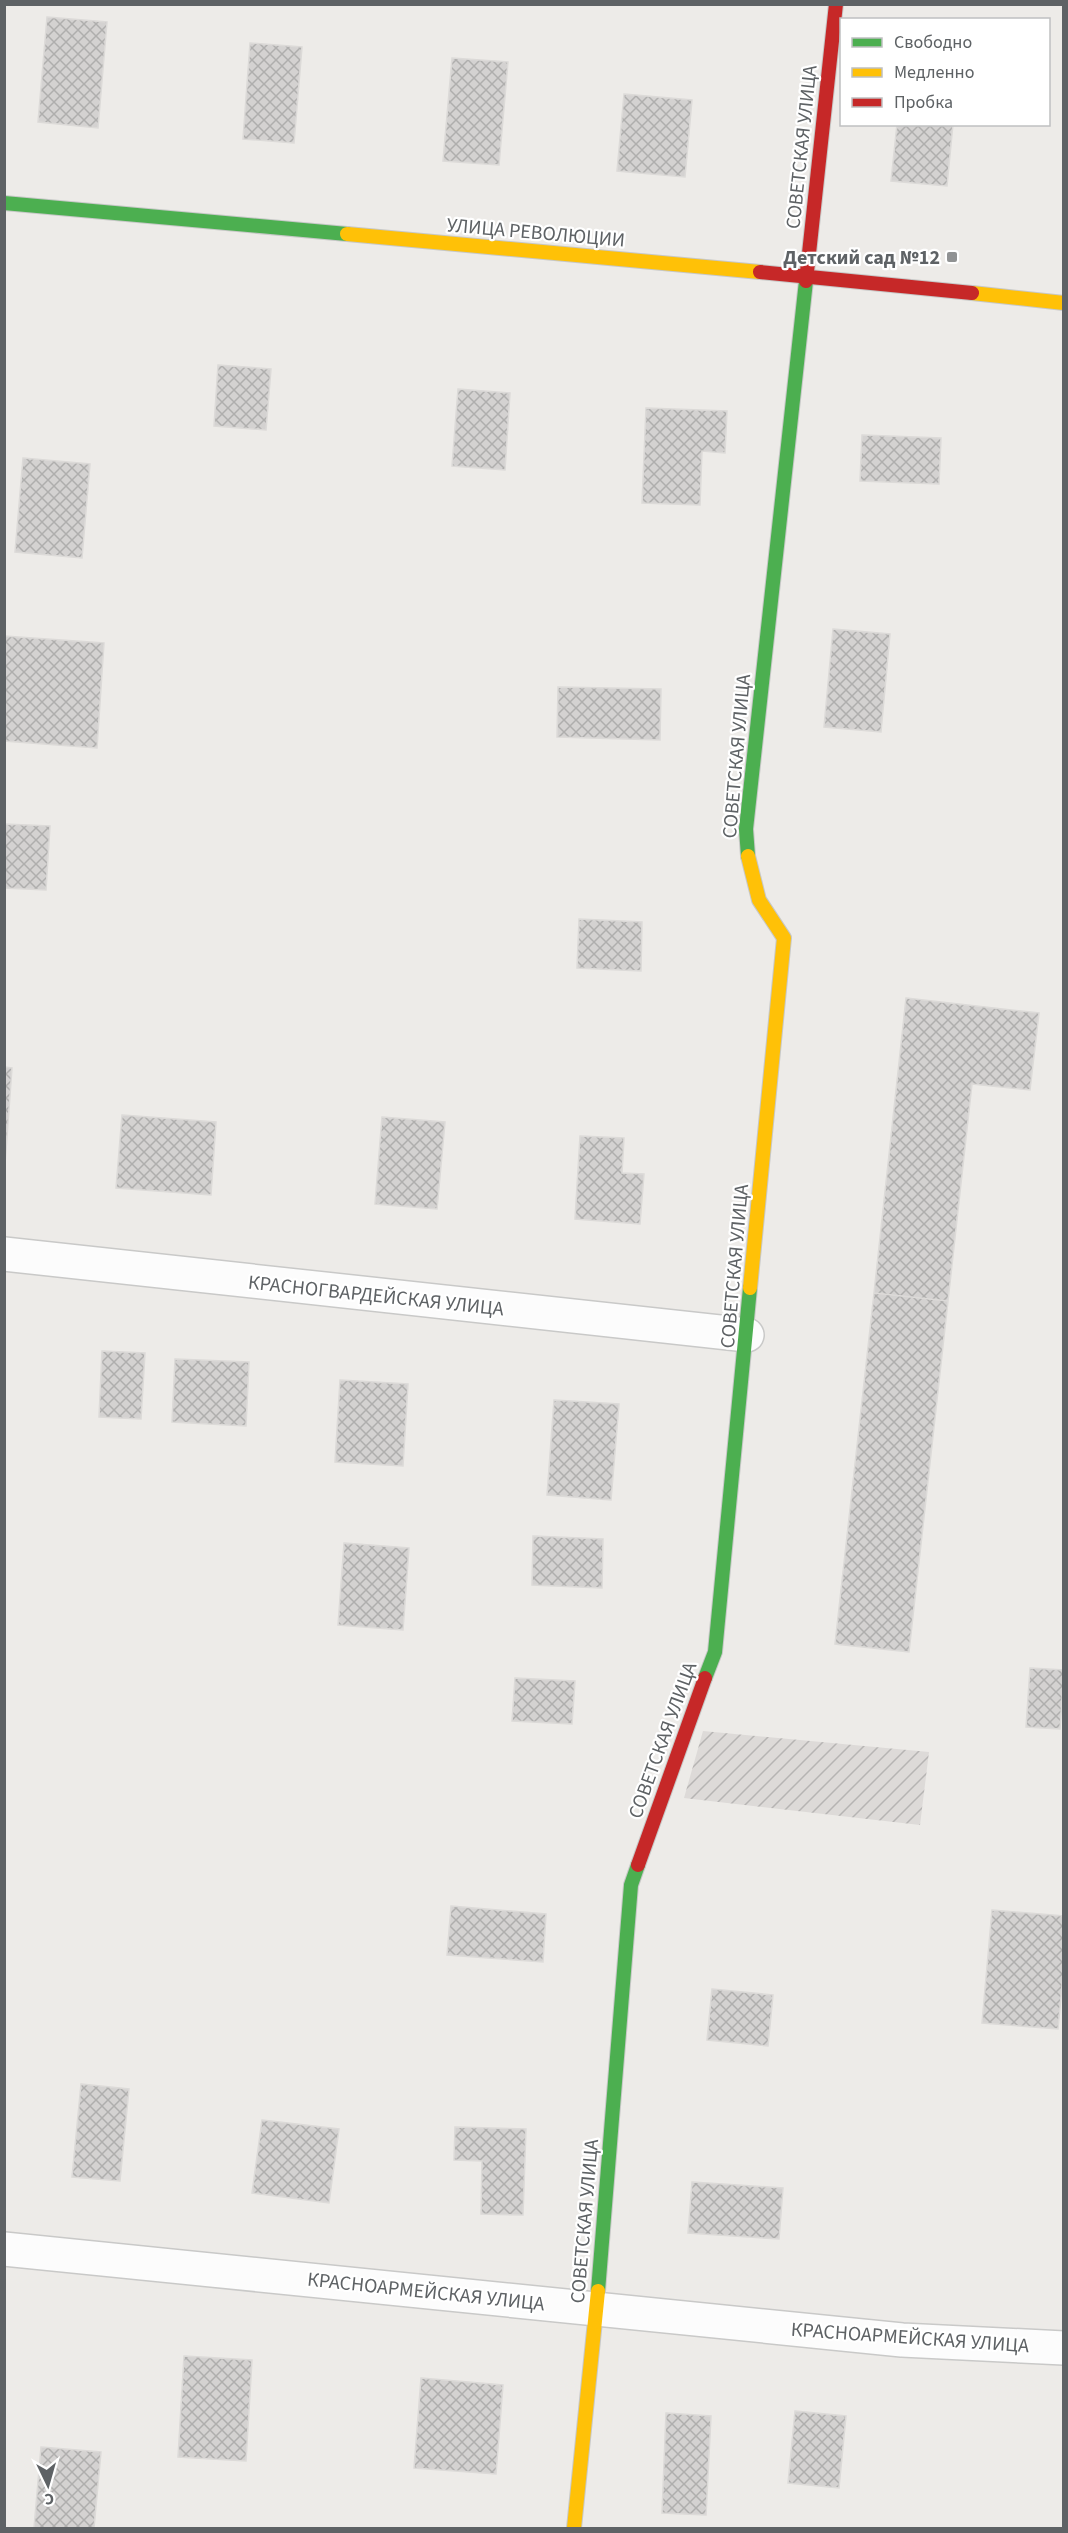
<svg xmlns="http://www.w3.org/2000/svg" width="1068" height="2533" font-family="'Source Sans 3',sans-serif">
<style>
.industrial{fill:url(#industrial-furrows)}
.building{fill:url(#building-cross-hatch);stroke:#dcdad8;stroke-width:1.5}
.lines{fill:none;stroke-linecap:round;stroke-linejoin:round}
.street-casing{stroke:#c9c9c8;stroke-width:36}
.fast-casing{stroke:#c7c8c7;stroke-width:16}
.slow-casing{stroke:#c7c8c7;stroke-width:16}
.jam-casing{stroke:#c7c8c7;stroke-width:16}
.street{stroke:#fcfcfc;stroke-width:33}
.fast{stroke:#4caf50;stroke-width:14}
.slow{stroke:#ffc107;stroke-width:14}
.jam{stroke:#c62828;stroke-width:14}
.poi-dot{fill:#909293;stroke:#fff;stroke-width:2}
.labels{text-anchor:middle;stroke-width:4.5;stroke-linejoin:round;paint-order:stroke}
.street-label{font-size:20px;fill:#5e6265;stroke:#fff}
.poi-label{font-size:20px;font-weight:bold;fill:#5e6265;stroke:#fff;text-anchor:end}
</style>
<defs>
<pattern id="industrial-furrows" width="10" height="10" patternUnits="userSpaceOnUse" patternTransform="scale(1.5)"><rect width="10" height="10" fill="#dddad8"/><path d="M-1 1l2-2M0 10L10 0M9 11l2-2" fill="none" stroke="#b6b4b3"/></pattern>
<pattern id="building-cross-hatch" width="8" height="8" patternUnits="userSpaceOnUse" patternTransform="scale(1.5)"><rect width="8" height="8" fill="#d4d2d1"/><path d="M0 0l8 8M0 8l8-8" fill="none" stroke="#afaead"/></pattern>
</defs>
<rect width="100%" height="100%" fill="#edebe8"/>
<!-- industrial -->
<path class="industrial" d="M703,1731L929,1752L920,1825L684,1798Z"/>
<!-- building -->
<path class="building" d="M47,17L107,22L98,128L38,122Z
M250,43L302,47L294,143L243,139Z
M452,58L508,62L499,165L443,161Z
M624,94L692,100L685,177L617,171Z
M897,124H953L947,186L891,181Z
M218,365L271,369L266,430L214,426Z
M458,389L510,393L505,470L452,466Z
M646,408L727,411L725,453L702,451L700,505L642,503Z
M862,435L941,438L939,484L860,481Z
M23,458L90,464L82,558L15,552Z
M833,629L890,634L881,732L824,727Z
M4,636L104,643L97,748L4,741Z
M558,687L661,689L660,740L557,737Z
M4,824L50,826L46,890L4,888Z
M579,919L642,922L641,971L577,968Z
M906,998L1039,1013L1030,1090L972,1084L948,1301L874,1293Z
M4,1067L12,1068L5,1164H4Z
M122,1115L216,1122L211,1195L116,1188Z
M382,1117L445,1122L437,1209L375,1204Z
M580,1136L624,1138L622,1173L644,1174L640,1224L575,1219Z
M874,1293L948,1301L909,1652L835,1644Z
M102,1351L145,1353L141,1419L99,1417Z
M175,1359L249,1362L246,1426L172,1422Z
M340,1380L408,1384L403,1466L335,1462Z
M554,1400L619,1404L611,1500L547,1495Z
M533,1536L603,1539L602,1588L532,1585Z
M344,1543L409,1548L403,1630L338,1625Z
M1030,1668L1064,1670L1060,1729L1026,1727Z
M515,1678L575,1681L572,1724L512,1721Z
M451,1906L546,1914L543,1962L447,1955Z
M992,1910L1064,1916V1964L1058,2029L982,2023Z
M712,1989L773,1995L768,2046L707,2040Z
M81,2084L129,2089L120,2181L72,2177Z
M262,2120L339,2129L329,2203L252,2193Z
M455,2127L526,2129L523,2215L481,2214L482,2161L454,2160Z
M692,2182L783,2188L779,2239L688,2233Z
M184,2356L252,2360L246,2461L178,2457Z
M421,2378L503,2385L496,2474L414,2468Z
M795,2411L846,2416L839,2488L788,2483Z
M666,2413L711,2416L706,2515L662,2513Z
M41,2447L101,2452L94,2528H34Z"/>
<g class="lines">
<!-- street casing -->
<g class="street-casing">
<path id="street" d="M4,1254L747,1335
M4,2249L902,2340L1064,2348"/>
</g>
<!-- fast casing -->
<g class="fast-casing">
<path id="fast" d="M4,203L347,234
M748,856L746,829L806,281
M705,1678L715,1652L750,1288
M598,2291L631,1885L638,1865"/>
</g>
<!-- slow casing -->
<g class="slow-casing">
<path id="slow" d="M347,234L760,272
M972,293L1064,303
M748,856L759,900L784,938L750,1288
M574,2528L598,2291"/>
</g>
<!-- jam casing -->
<g class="jam-casing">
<path id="jam" d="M760,272L972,293
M806,281L836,4
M638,1865L705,1678"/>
</g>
<!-- street -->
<use href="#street" class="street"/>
<!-- fast -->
<use href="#fast" class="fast"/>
<!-- slow -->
<use href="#slow" class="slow"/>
<!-- jam -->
<use href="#jam" class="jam"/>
</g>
<!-- markers -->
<rect class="poi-dot" x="946" y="251" width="12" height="12" rx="3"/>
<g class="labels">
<!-- street labels -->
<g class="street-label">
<text transform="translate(801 147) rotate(-84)" y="7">СОВЕТСКАЯ УЛИЦА</text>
<text transform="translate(536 232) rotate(5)" y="7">УЛИЦА РЕВОЛЮЦИИ</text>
<text transform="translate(736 756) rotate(-85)" y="7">СОВЕТСКАЯ УЛИЦА</text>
<text transform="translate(734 1266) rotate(-85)" y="7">СОВЕТСКАЯ УЛИЦА</text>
<text transform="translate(376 1295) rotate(6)" y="7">КРАСНОГВАРДЕЙСКАЯ УЛИЦА</text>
<text transform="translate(662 1740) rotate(-70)" y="7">СОВЕТСКАЯ УЛИЦА</text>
<text transform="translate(584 2221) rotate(-85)" y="7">СОВЕТСКАЯ УЛИЦА</text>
<text transform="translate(426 2291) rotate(6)" y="7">КРАСНОАРМЕЙСКАЯ УЛИЦА</text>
<text transform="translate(910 2337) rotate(4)" y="7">КРАСНОАРМЕЙСКАЯ УЛИЦА</text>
</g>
<!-- poi labels -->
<g class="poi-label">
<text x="940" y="264">Детский сад №12</text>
</g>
</g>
<!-- border -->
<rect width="1068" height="2533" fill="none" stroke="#5e6265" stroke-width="12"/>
<!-- legend -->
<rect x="840" y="18" width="210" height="108" fill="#ffffff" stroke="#bfc0c1" stroke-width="1.5"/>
<rect x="852" y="38" width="30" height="9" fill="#4caf50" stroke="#bfc0c1" stroke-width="1.5"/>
<text x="894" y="48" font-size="18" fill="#5e6265">Свободно</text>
<rect x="852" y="68" width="30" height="9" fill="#ffc107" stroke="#bfc0c1" stroke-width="1.5"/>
<text x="894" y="78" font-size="18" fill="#5e6265">Медленно</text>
<rect x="852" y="98" width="30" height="9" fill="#c62828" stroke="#bfc0c1" stroke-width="1.5"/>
<text x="894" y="108" font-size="18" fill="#5e6265">Пробка</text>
<!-- north arrow -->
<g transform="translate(48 2485) rotate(175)" stroke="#ffffff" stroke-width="4.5" paint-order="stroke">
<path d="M0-4.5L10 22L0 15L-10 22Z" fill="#5e6265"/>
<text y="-9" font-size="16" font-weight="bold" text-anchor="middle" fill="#5e6265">С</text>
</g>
</svg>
